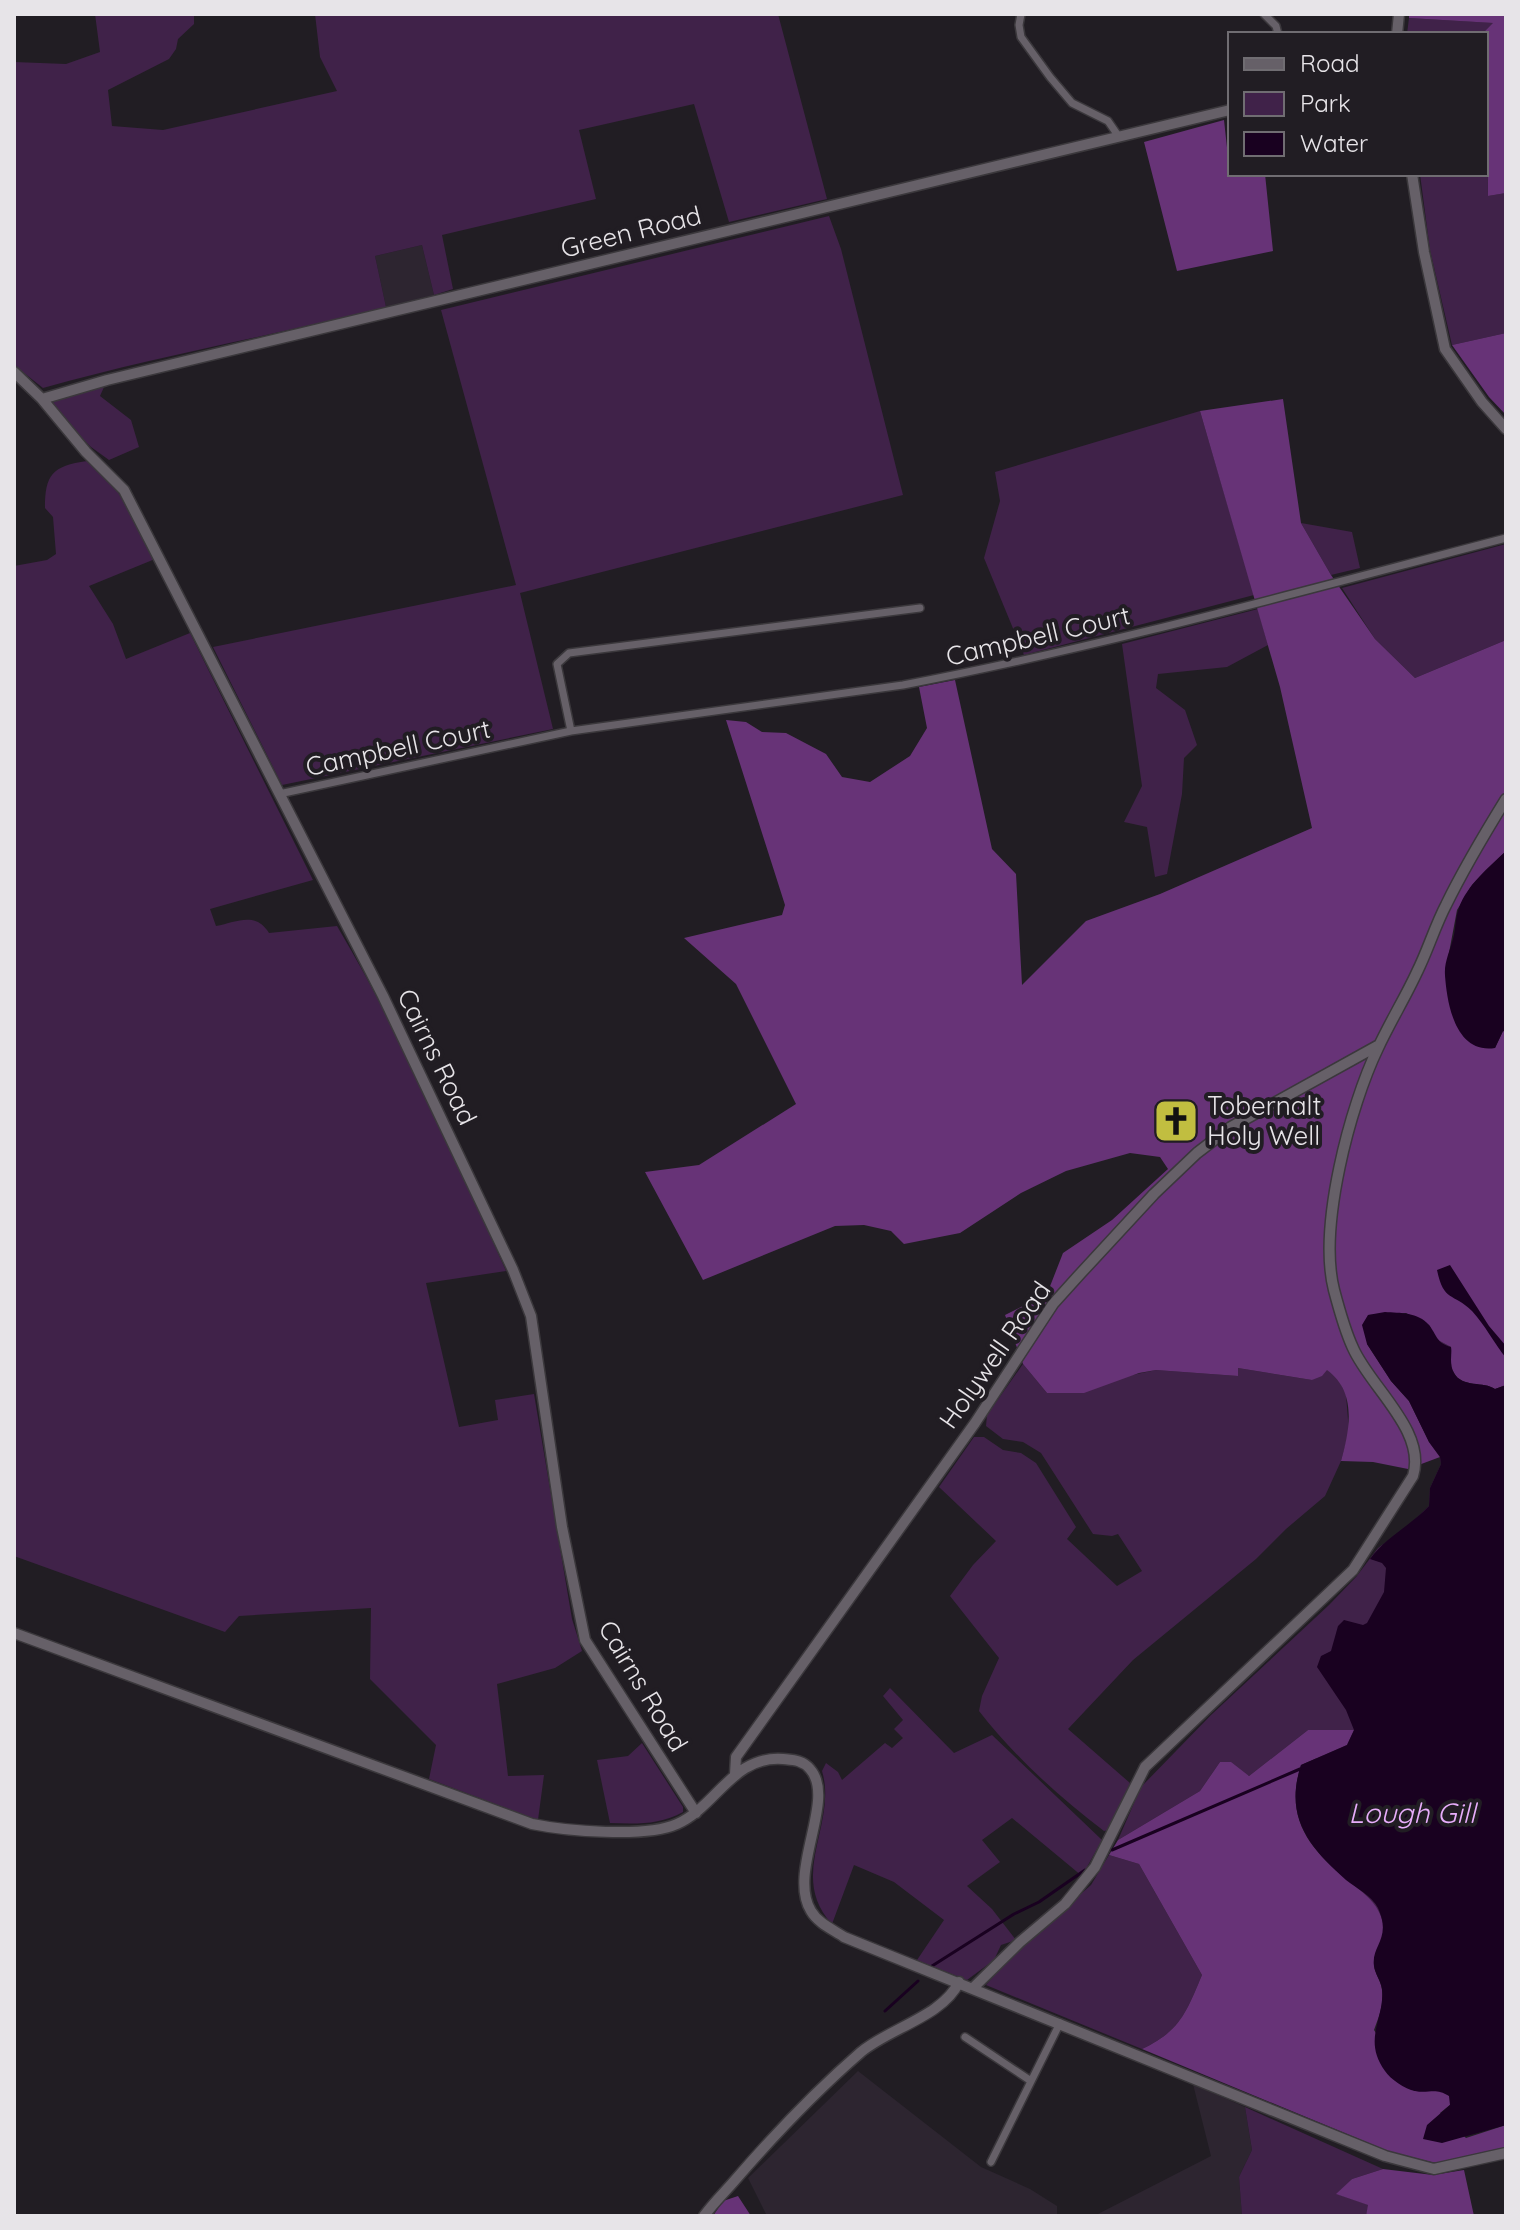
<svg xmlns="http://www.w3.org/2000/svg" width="1520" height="2230" font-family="Quicksand,sans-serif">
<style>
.built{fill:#2d2530}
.green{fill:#402249}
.forest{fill:#673377}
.water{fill:#190120}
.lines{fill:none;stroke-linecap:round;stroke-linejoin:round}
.stream{stroke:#190120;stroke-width:3}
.street-casing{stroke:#3b383c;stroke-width:10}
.secondary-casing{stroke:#3b383c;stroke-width:13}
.street{stroke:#666068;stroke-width:7}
.secondary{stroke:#666068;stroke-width:10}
.labels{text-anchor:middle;stroke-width:8;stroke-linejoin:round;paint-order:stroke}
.street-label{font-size:26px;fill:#e7e4e8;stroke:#211d23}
.poi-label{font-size:26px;fill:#e7e4e8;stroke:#211d23;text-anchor:start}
.water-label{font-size:28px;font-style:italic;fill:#e7adfa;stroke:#211d23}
</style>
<rect width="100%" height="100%" fill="#211d23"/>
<!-- built -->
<path class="built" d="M422,245L434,295L386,307L375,256Z
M858,2071L981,2167L1030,2189L1057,2206V2216H767L748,2178Z
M1193,2084L1245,2107L1252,2150L1239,2177L1242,2216H1094L1211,2156Z"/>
<!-- green -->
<path class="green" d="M95,14H194V24L178,39L176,49L169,59L108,90L112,126L163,130L337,91L320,57L315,14H778L827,199L729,222L694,104L579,130L596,199L442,235L453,289L434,295L422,245L375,256L386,307C272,336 156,356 43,388L14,365V62L66,64L100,52Z
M1409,18L1494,23L1482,34H1407Z
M1486,104L1488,196L1506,193V333L1452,345L1430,250L1420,174H1486Z
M829,216L841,249L903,495L520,593L553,729L282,785L213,647L516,585L441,310Z
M104,387L100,396L131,420L139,447L109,460L91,447L42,399Z
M1200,411L1254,595L1024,655L984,558L1000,501L995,472Z
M87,461L118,492L155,559L89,586L113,624L126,659L190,633L313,880L210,909L216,926C237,922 255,911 269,933L337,926C402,1036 454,1154 506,1271L426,1283L459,1427L498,1420L495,1400L534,1394L572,1619L582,1651L555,1668L497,1684L508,1776L544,1775L538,1820L429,1779L436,1745L370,1679L371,1608L239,1616L225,1632L14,1556V566L47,560L56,554L53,517L45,508C45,475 52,466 87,461Z
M1301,523L1352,532L1360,568L1331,575Z
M1506,544V640L1415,678L1375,639L1342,588Z
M1258,609L1268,645L1227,667L1158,674L1156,688L1185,710L1197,745L1184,758L1182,794L1167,874L1155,877L1147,827L1124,822L1142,786L1122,644Z
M1436,1339L1451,1347L1506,2125L1382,1986L1308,1730L1249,1776L1220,1762L1200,1791L1118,1840L1141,1787L1211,1715L1329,1605L1356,1577L1378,1548L1407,1527L1429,1506L1430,1488L1441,1464L1440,1457L1429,1442Z
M1023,1364L1047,1393L1156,1370L1238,1376V1368L1312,1380L1327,1369L1338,1378L1346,1395L1349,1432L1341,1461L1325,1496L1286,1529L1256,1559L1133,1660L1068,1729L1130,1783L1109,1830L1104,1831C1059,1797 1014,1756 979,1711L982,1696L999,1658L950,1596L973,1565L996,1541L939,1487L974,1437H984L1003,1450L1021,1453L1036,1463L1076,1527L1067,1539L1117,1586L1142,1571L1118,1534L1112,1536L1093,1534L1041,1453L1023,1442L1003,1439L986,1426L987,1415Z
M890,1688L954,1753L992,1735L1102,1840L1082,1876L1012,1818L982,1840L1000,1862L967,1886L992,1909L1016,1940L1001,1945L994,1960L967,1980L917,1960L944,1920L894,1882L854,1865L832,1924C787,1875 838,1824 822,1771L826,1763L838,1772L842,1780L885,1743L892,1748L903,1738L894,1729L903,1720L883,1696Z
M642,1743L683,1807V1812C660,1825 636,1824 610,1823L597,1760L628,1756Z
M1109,1855L1139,1864L1202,1975C1186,2013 1180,2031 1142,2049L986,1985L1015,1952L1091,1885Z
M1245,2107L1383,2169L1352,2179L1337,2194L1369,2205L1366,2216H1242L1239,2177L1252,2150Z"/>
<!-- forest -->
<path class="forest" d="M1409,14H1506V193L1488,196L1486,34H1482L1493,23L1409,18Z
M1224,120L1230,175L1265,174L1273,251L1177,271L1144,142Z
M1506,333V415L1489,397L1452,345Z
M1283,399L1301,523L1331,575L1375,639L1415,678L1506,640V851L1472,885L1457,910L1445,974L1456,1024L1495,1048L1503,1031L1506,1032V1385L1495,1389C1484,1381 1462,1388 1454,1373C1449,1365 1452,1355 1451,1347L1436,1339L1429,1325L1406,1313L1368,1315L1367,1344L1391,1381L1409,1401L1429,1442L1440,1457L1408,1469L1373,1462L1341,1461C1350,1429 1357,1392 1327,1370L1322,1376L1312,1380L1238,1368V1376L1156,1370L1139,1373L1084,1393H1047L1023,1364L1005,1315L1047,1294L1063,1253L1112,1220L1168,1169L1160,1157L1130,1153L1066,1171L1021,1193L960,1233L904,1244L891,1231L864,1225L835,1226L703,1280L645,1172L699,1165L796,1104L736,984L684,938L782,915L785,905L726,720L746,722L762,732L786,733L826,754L842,777L870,782L910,756L927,728L919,687L955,680L992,849L1016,874L1022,985L1086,921L1160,894L1312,828L1280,687L1200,411Z
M1308,1730H1354L1347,1745L1301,1765C1284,1818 1309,1849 1349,1881C1364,1894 1378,1902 1383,1923C1387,1937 1373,1951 1374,1964C1374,1970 1378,1977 1380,1982C1386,1999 1380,2014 1374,2030L1414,2091L1440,2090L1450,2096L1451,2104L1440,2113L1466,2138L1506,2125V2147L1435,2163L1388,2151L1142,2049C1180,2031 1186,2013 1202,1975L1139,1864L1109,1855L1118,1840L1200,1791L1220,1762H1231L1249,1776Z
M1383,2169L1433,2175L1464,2170L1474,2216H1366L1368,2205L1336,2194L1352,2179Z
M738,2196L751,2216H713L723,2201Z"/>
<!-- water -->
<path class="water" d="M1506,851V1032L1503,1031L1495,1048C1456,1054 1447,1005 1445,975C1444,962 1450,951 1453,939C1456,929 1455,918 1459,908C1467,885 1489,867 1506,851Z
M1450,1265L1489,1326L1506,1346V1358C1494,1343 1485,1325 1472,1311C1453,1292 1444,1303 1437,1270Z
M1385,1312C1400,1313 1418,1312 1429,1325C1437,1335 1436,1343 1451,1347C1452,1355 1449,1364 1454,1373C1462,1388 1484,1381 1495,1389L1506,1385V2125L1442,2143L1423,2139L1427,2125L1450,2105L1449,2096C1435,2087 1429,2094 1415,2091C1405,2089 1390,2079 1385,2071C1362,2039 1385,2019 1382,1989C1381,1981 1375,1974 1374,1966C1371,1945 1392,1939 1378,1908C1372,1896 1356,1888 1346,1880C1309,1847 1284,1817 1301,1765L1347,1745L1354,1730L1346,1710L1317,1667L1321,1656L1331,1651L1338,1626L1344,1620L1363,1625L1367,1623L1384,1592L1386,1568L1382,1563L1370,1559C1386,1537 1410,1526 1429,1506L1430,1488L1441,1464L1440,1457L1429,1442L1409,1401L1391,1381L1367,1344L1362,1325L1368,1315Z"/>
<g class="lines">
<!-- stream -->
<path class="stream" d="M1112,1850L1300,1769
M932,1966L1014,1914L1039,1902L1085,1870
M885,2011L918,1981"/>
<!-- street casing -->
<g class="street-casing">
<path id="street" d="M1021,14L1019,25L1021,37L1050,77L1072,103L1108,121L1119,137
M1264,14L1276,26L1278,34
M571,731L557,664L569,653L920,608
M279,794L571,731L903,685C1106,646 1306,590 1506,538
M965,2037L1031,2081
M991,2162L1060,2023"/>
</g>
<!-- secondary casing -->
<g class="secondary-casing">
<path id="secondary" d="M1397,34L1399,14
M1412,174L1424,252L1445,349L1482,402L1506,429
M14,372L42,399L86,452L124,490L383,996L513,1270L531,1316L562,1527L585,1640L696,1813
M42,399L107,380L1230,110
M14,1633L532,1824C566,1831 646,1838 677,1824C716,1807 733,1755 783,1759C793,1760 803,1760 810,1769C837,1799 787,1872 811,1911C818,1923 832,1929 844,1937L1385,2156L1434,2169L1506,2153
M735,1774L736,1757L975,1423L1053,1304L1081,1273L1154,1194L1197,1153L1231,1127L1379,1045
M973,1988L1020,1942L1065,1904L1095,1867L1145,1767L1353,1570L1413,1476C1427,1431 1370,1387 1353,1348C1345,1331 1339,1309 1334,1290C1318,1227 1350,1106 1378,1048C1390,1022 1405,998 1417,972C1428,950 1435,926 1446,905C1464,868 1485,833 1506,799
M704,2216C714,2202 725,2192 736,2179C775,2134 816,2091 861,2052C890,2028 943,2016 959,1982"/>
</g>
<!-- street -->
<use href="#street" class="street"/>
<!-- secondary -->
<use href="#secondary" class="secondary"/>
</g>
<!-- icons -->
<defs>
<g id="church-square" transform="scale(2.3)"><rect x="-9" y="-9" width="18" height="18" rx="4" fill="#c1be40" stroke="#211d23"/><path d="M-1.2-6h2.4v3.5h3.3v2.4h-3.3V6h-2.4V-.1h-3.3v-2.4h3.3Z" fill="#111"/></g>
</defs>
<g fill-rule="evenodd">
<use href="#church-square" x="1176" y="1121"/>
</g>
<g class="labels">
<!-- street labels -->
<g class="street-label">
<text transform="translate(631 232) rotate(-14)" y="9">Green Road</text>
<text transform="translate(1038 636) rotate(-13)" y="9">Campbell Court</text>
<text transform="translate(398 748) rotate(-12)" y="9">Campbell Court</text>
<text transform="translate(437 1057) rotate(64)" y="9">Cairns Road</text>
<text transform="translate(995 1355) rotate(-55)" y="9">Holywell Road</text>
<text transform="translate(643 1686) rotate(59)" y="9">Cairns Road</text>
</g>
<!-- poi labels -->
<g class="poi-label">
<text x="1207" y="1115">Tobernalt<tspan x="1207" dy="30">Holy Well</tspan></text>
</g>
<!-- water labels -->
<g class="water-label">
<text x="1412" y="1823">Lough Gill</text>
</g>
</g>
<!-- border -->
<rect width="1520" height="2230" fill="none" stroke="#e7e4e8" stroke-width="32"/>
<!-- legend -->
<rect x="1228" y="32" width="260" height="144" fill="#211d23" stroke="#706d72" stroke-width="2"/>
<rect x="1244" y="58" width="40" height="12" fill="#666068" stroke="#706d72" stroke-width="2"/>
<text x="1300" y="72" font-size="24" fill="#e7e4e8">Road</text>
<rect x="1244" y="92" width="40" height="24" fill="#402249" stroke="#706d72" stroke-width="2"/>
<text x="1300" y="112" font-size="24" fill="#e7e4e8">Park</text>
<rect x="1244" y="132" width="40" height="24" fill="#190120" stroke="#706d72" stroke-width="2"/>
<text x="1300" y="152" font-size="24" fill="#e7e4e8">Water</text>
</svg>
